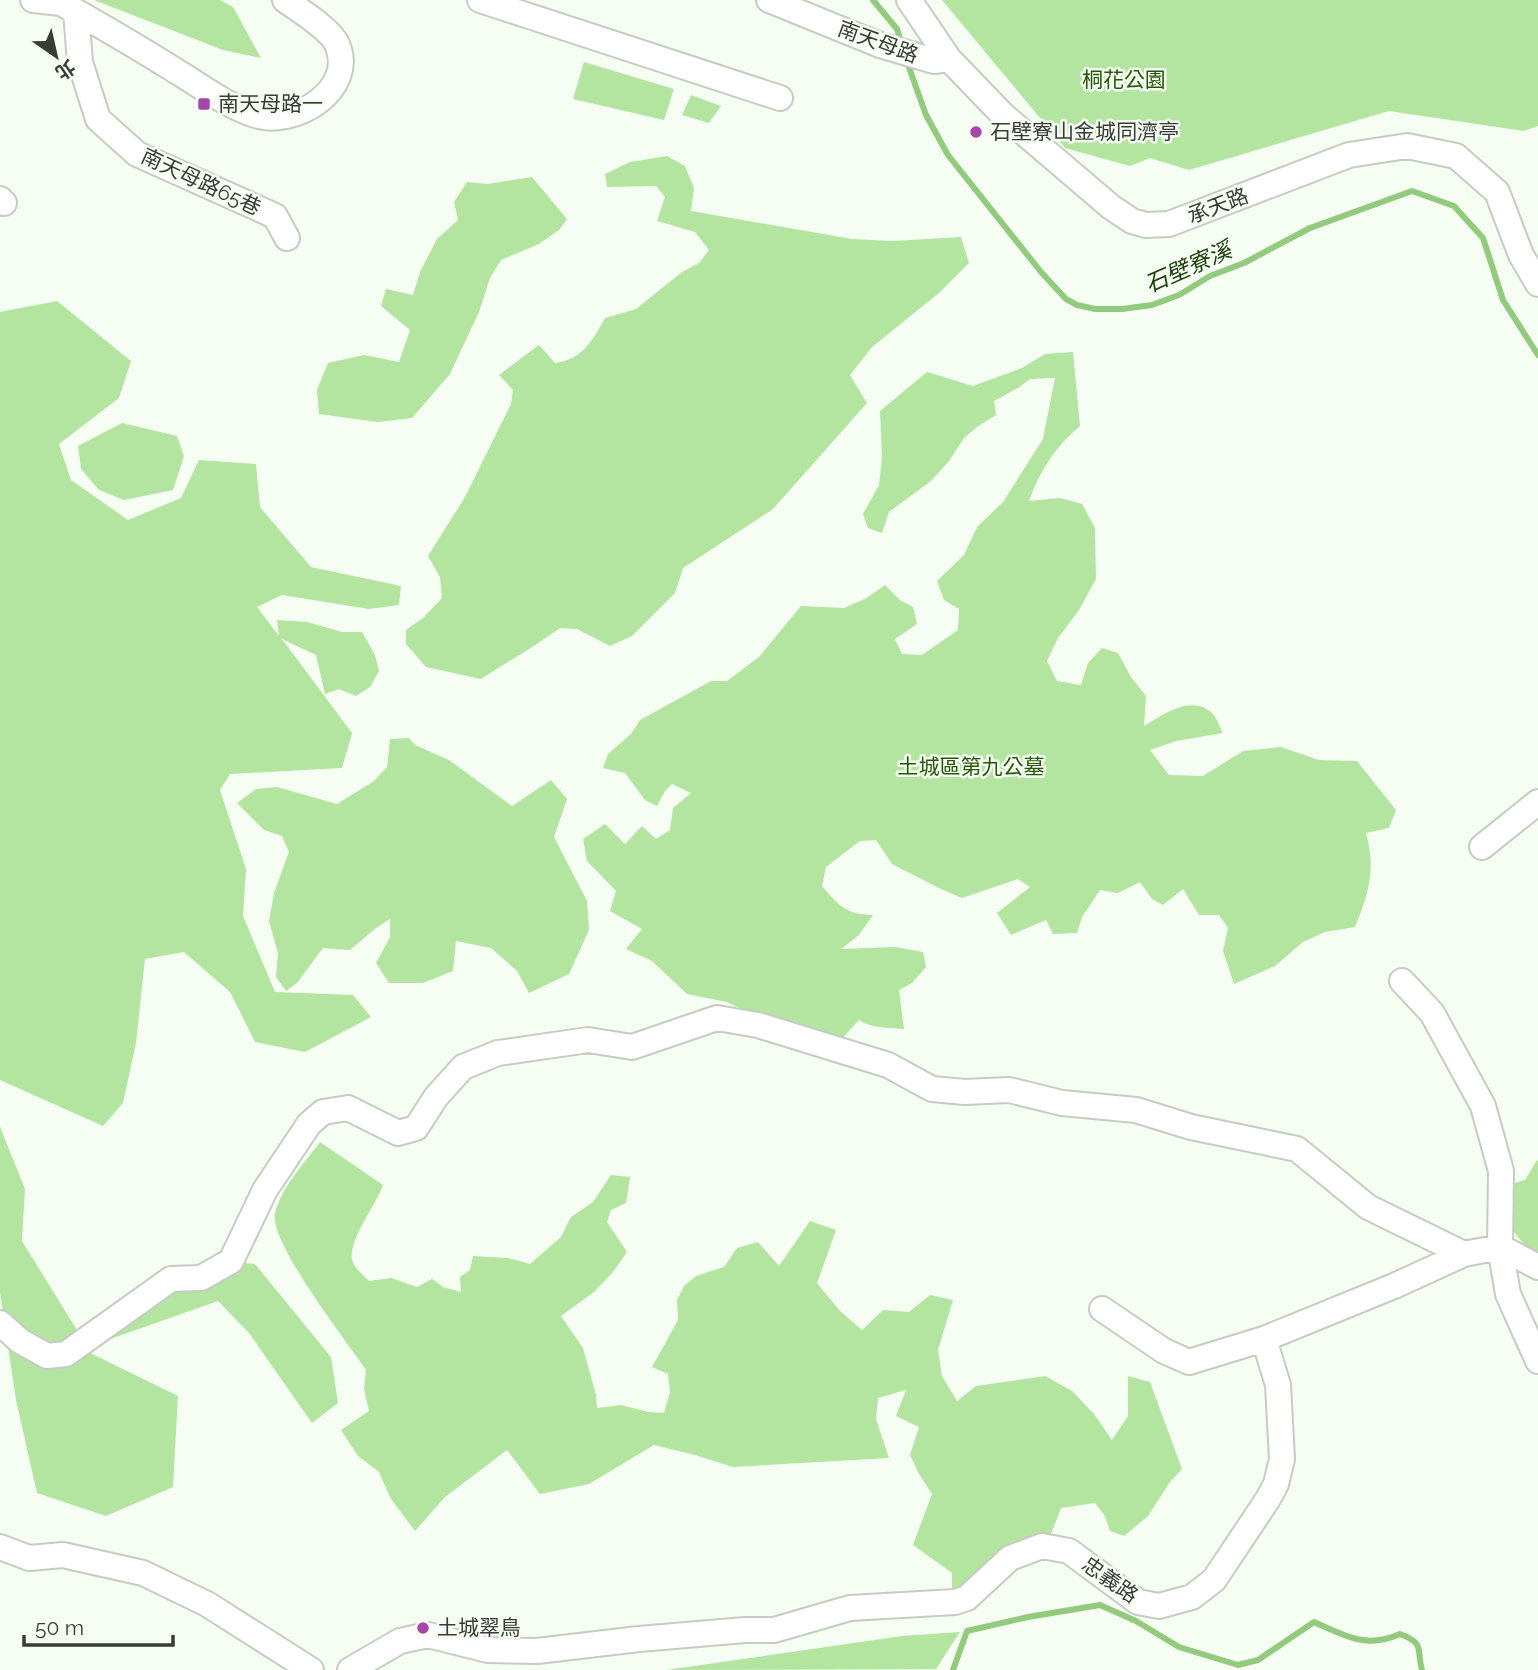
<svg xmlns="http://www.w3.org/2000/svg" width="1538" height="1670" font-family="Raleway,'Noto Sans TC',sans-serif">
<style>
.green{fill:#b3e5a1}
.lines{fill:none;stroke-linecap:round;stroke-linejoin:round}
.stream{stroke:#93cb7e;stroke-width:6}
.minor-casing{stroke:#c5ccc2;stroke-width:28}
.minor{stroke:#fff;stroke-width:24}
.poi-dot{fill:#a845ab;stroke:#f6fef3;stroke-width:2.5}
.labels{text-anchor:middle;stroke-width:5;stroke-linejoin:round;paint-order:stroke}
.street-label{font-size:21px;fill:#383b37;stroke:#f6fef3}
.park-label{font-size:21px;fill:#245806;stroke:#f6fef3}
.poi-label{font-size:21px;fill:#383b37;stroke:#f6fef3;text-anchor:start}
.water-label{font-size:23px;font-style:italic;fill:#1c400b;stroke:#f6fef3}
</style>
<rect width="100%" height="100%" fill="#f6fef3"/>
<!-- green -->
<path class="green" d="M94,0H220L233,7L261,58L223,50Z
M942,0H1538V126L1524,131L1389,111L1189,170L1150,158L1130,166L1065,148Z
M584,62L674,89L664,120L573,99Z
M691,95L721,106L709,123L682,115Z
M667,156L685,166L694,188L691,211L852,239L892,241L961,237L969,263L939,293L872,347L850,375L867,403L773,509L683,568L675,593L632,636L610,646L577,629L560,628C534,647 507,662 481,679L426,667L406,644V630L423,618L442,598L440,577L428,556L465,497L511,404L513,390L499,375L539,345L555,363C582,360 593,340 605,318L636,309L682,272L699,263L709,250L695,232L657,221L665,197L656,186L607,187L605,174L630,162Z
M532,177L567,219L559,230L539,244L501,260L490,278L479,312L450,374L412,418L378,422L319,414L317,390L328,363L364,355L399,362L410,330L381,306L386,289L413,295L420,272L437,239L458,220L454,202L467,182L488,184Z
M57,301L131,361L119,398L59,444L71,480L128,520L181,498L199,460L256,464L260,507L311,567L401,586L399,605L369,609L282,595L257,607L279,636L277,620L307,622L342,632H362L375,655L379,671L370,687L356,696L339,689L325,694L316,655L282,639L352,733L342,768L230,774L220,790L246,869L243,916L275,992L353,995L371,1017L305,1052L255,1042L230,992L184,952L145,959L136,1043L123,1103L103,1126L0,1080V312Z
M1073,352L1080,426C1055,447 1040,471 1029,501L1060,498L1082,504L1095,528L1096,579L1079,610L1058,638L1047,661L1057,681L1081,685L1088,663L1102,648L1118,653L1131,677L1146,696L1144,726C1163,715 1190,694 1212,713C1217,718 1220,728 1223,733L1176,741L1150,750L1169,775L1203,776L1243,751L1281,747L1319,760L1357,761L1396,810L1389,828L1366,833C1376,869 1369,893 1355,927L1325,932L1303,942L1275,966L1234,984L1223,951L1228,928L1219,915H1199L1183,889L1163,905L1152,899L1140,882L1118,893L1100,890L1082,917L1077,933L1053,934L1046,920L1011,935L997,913L1030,887L1018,879L962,898L939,888L892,864L876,840L860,841L826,867L822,886C840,907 846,914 873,915L859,935L841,949L895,947L923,952L926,967L912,983L899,990L904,1029C887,1027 873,1029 859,1020L838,1043L768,1022L727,1002L687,994L652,961L626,949L642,929L610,911L616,891L587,861L583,839L605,824L625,844L642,826L656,839L670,830L673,808L691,793L672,784L665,791L657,806L645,800L625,773L603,768L608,754L631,734L640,720L711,681H727L759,657L801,606L844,608L865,599L885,585L900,600L913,607L917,624L895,639L902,654L922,655L958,630L959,609L944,600L937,581L964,555L977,527L1003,502L1043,439L1055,378L1030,379L1018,388L994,401L996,415L977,427L964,438L949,461L931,481L889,512L882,533L868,528L863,514L879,485L882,457L880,411L927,372L973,386L1022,368L1045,354Z
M122,423L177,436L184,456L173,490L124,500L99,490L81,469L78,446Z
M409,738L415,745L449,760L512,806L551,780L567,799L554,837L587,901L589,930L569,974L529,993L517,971L491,948L456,941L453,971L423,983H389L376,963L390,937V919L376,928L350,950L323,948L297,983L286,991L276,977L278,953L269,921L274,893L289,852L282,836L264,830L237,803L256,789L277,787L337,804L374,781L387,767L390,739Z
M0,1127L25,1189L22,1241L77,1330L143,1300L214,1260L255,1264L331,1357L338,1403L312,1423L249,1333L218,1301L82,1349L178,1396L173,1487L106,1516L37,1493L16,1400L0,1292Z
M320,1142L383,1185C376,1205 349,1239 352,1259C354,1268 363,1275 369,1281L391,1278L417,1287L432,1279L443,1287L461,1292L460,1277L470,1270L473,1256L508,1258L530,1264L561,1237L571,1217L593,1202L611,1175L630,1177L626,1203L611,1210L607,1222L627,1252L613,1272L594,1292L561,1316L583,1348L596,1395L597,1408L621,1405L648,1412L664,1413L670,1392L668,1374L652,1367L678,1320L677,1300L684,1286L696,1276L724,1267L737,1248L758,1242L779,1266L810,1221L836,1230L817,1283L840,1311L862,1330L883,1310L909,1312L930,1295L953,1300L938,1350L942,1376L957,1401L976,1386L1045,1376L1072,1391L1094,1414L1112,1440L1128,1416V1376L1150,1382L1182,1469L1170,1482L1148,1516L1124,1536L1110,1531L1105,1516L1095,1503L1061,1508L1047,1544L952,1599V1573L913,1545L932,1494L919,1474L910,1455L919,1427L896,1416L906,1390L878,1398L876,1419L889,1458L733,1467L695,1455L654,1445L589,1484L540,1494L507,1450L445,1497L415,1531L391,1499L379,1472L358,1456L341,1430L369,1411L364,1389L366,1370C348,1343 270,1244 275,1214C281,1187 304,1164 320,1142Z
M1537,1160L1538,1161V1262L1501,1216L1497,1188L1525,1180Z
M960,1632L936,1669L666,1670L902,1636Z"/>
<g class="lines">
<!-- stream -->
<path class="stream" d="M873,0L897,29L902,45
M906,59L926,115L948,155L1041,272L1066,299L1077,305L1095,309H1122L1152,305L1179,295L1210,276L1244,263L1310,228L1412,191L1454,206L1483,238L1503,300L1538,355
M953,1670L967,1631L1028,1617L1100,1605L1136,1621L1179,1647L1238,1665L1258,1660L1314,1622C1346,1636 1366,1649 1400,1634C1426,1644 1416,1649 1422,1670"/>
<!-- minor casing -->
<g class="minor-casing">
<path id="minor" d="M33,0L61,3C100,25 138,47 176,71C201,86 227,106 255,115C294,128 357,90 337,44C330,29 299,10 285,0
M480,0L780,98
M769,0L880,45L934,61L949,59
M909,0L949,59L1003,115L1111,207L1132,221L1146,225L1169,224L1349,155L1407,146L1456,156L1497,192L1521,255L1538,284
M76,12L80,62L98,119L137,154L275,216L287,238
M0,199L4,203
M1482,847L1538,802
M1402,981L1432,1013L1483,1106L1501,1171L1500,1247L1508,1294L1538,1361
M1102,1309L1164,1351L1189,1362L1264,1339
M0,1323L20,1341L47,1356L66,1354L171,1279L201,1278L231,1261L265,1190L309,1124L323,1112L348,1108L398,1133L416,1128L436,1097L463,1067L498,1053L588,1040L632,1047L717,1018L758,1025L888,1065L932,1089L965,1092L1009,1090L1062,1103L1136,1110L1191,1127L1297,1149L1368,1207L1464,1254
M0,1547L29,1558L63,1555L143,1573L207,1604L311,1670
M350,1670L400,1641L428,1635L488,1650L537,1651L639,1639L745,1630H774L850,1608L955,1602L967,1598L1010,1558L1042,1546L1069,1551L1138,1602L1159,1606L1192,1597L1214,1580L1268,1499L1276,1484L1282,1459L1278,1385L1264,1339L1394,1286L1464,1254L1500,1247L1538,1267"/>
</g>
<!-- minor -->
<use href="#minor" class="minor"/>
</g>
<!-- markers -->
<g class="poi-dot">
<rect x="197" y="97" width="14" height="14" rx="3.5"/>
<circle cx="976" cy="132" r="7"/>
<circle cx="423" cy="1628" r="7"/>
</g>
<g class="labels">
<!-- street labels -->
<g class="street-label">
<text transform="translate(878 42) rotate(20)" y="7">南天母路</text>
<text transform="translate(201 182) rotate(25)" y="7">南天母路65巷</text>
<text transform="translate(1218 206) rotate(-21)" y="7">承天路</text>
<text transform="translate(1110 1580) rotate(35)" y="7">忠義路</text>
</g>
<!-- park labels -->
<g class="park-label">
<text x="1124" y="87">桐花公園</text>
<text x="971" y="774">土城區第九公墓</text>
</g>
<!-- poi labels -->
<g class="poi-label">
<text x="218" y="111">南天母路一</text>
<text x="990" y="139">石壁寮山金城同濟亭</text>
<text x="437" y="1635">土城翠鳥</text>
</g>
<!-- water labels -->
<g class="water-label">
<text transform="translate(1188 267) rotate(-24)" y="8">石壁寮溪</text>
</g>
</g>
<!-- north arrow -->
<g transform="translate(56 56) rotate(146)" stroke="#f6fef3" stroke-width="5" paint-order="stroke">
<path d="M0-5L12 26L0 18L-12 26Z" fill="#383b37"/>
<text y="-10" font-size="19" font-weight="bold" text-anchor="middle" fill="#383b37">北</text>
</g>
<!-- scale -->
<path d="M24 1635v10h149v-10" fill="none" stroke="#383b37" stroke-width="3.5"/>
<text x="35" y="1635" font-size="21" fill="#383b37" stroke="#f6fef3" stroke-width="5" paint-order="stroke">50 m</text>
</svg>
